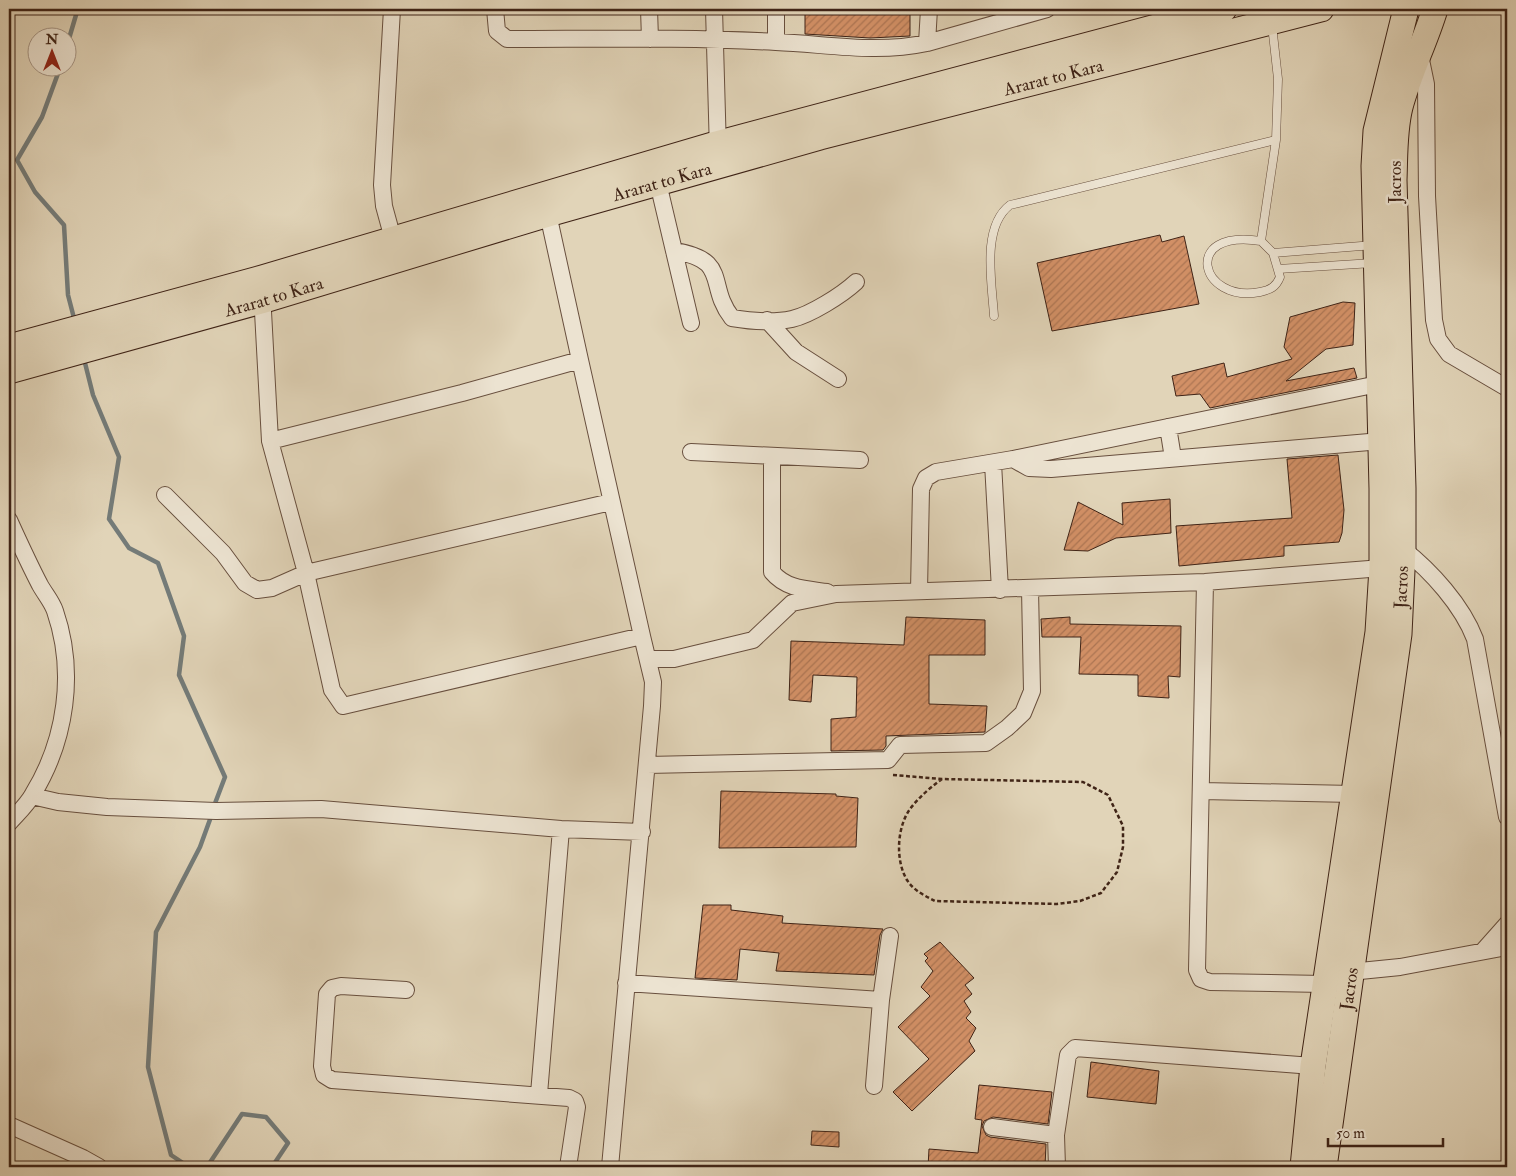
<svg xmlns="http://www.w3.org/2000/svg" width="1516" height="1176" font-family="'IM FELL Double Pica',serif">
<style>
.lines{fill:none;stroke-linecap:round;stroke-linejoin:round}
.stream{stroke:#747b78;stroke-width:4.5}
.building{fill:url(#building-hatch);stroke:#3f2316}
.service-casing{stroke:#684f3e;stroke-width:9}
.minor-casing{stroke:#684f3e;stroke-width:18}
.primary-casing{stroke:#3f2316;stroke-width:27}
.path{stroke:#3f2316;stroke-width:2.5;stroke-dasharray:4 2.5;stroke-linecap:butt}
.service{stroke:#ece3d1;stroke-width:8}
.minor{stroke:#ece3d1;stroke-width:16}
.primary{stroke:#e1d4b8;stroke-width:25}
.labels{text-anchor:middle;stroke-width:5;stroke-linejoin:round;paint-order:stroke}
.street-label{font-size:18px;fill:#3f2316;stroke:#ece3d1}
</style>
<defs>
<pattern id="building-hatch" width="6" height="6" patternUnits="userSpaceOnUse" patternTransform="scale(1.25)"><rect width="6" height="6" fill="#d29066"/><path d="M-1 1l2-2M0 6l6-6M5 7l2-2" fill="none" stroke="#ac7553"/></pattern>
</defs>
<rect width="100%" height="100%" fill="#e1d4b8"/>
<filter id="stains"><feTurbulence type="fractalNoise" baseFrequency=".004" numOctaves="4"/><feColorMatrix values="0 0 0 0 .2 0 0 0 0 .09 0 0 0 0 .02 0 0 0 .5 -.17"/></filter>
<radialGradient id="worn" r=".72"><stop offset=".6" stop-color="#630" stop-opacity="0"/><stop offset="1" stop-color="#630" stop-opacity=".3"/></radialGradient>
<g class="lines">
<!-- stream -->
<path class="stream" d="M68,42L76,15
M60,68L42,117L17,160L35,192L64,225L68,295L75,322
M84,359L93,395L119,457L109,519L129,548L158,563L184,636L179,675L225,777L214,806
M189,1167L171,1155L148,1067L156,932L200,847L212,814
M207,1167L242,1114L266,1117L288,1143L272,1167"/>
</g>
<!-- building -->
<path class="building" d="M805,9H910V36L870,38L805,34Z
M1160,235L1162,242L1184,236L1199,304L1052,331L1037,263Z
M1343,302L1355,303L1353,345L1326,349L1286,381L1354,368L1357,378L1210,408L1200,394L1176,396L1172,376L1224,363L1227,377L1292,359L1284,347L1290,317Z
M1338,455L1344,510L1342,533L1339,542L1284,546V556L1179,566L1176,526L1292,518L1287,459Z
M1170,499L1171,533L1116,538L1088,551L1064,550L1078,502L1123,525L1122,503Z
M906,617L985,620V655H929V704L987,706L985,732L886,736V746L883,750L831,751V719L856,717L857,677L813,675L811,702L789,700L791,641L904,645Z
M1070,617V624L1181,626L1180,677L1168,676L1169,698L1138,696V675L1079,674L1081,637H1042L1041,619Z
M721,791L836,794V796L858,798L856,847L719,848Z
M703,905H731V910L783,916L782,923L883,929L880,935L874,975L776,971L779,953L740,949L737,980L695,978Z
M940,942L974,978L965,985L972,994L964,1001L971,1012L966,1018L976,1028L969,1041L975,1051L912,1111L893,1092L929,1059L898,1027L930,996L921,987L933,971L925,961L928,958L924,954Z
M1091,1062L1159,1071L1156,1104L1087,1097Z
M979,1085L1052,1092L1048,1124L993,1117L984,1121L982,1126L986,1135L990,1137L1046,1144L1045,1167H928L929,1149L978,1153L982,1120L975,1119Z
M812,1131L839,1132V1147L811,1145Z"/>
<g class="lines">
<!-- service casing -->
<g class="service-casing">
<path id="service" d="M1261,241C1180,228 1200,304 1260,292C1270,290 1276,287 1280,277L1273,253L1261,241L1276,140
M1273,253L1374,245
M1278,269L1373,263
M994,316C992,283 981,227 1010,205L1276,140L1278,79L1272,25"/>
</g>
<!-- minor casing -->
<g class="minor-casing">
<path id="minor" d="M392,9L382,185L384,206L393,239
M495,9L497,31L507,39C596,39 687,37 776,42C827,44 876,54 927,43L1047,9
M649,9L650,39
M714,9L718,151
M776,42V9
M927,43L929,9
M1420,55L1426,84L1427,196L1434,320L1438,339L1449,354L1507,388
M658,183L691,323
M548,214L580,360
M674,251C731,260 706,285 732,318C750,321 774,323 792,319C810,315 842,295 856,282
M262,293L270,441L306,573L332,690L343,706L642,636L580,360L462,393L270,441
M767,320L796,352L838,379
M1168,427L1173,458
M691,452L860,460
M772,456V572C786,589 806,589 827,592
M1013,459L1029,468L1051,469L1381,441
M993,463L1000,590
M165,495L223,553L245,583L257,590L272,588L306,573L611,502
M9,520C19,542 29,564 40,585C45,594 52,602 55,611C76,672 66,740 33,794C27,805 17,814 9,823
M1403,549C1431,571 1462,605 1475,639L1507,817
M1205,582L1197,970L1201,979L1210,982L1324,984
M919,591L921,489L926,478L936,472L1013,459L1378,384
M648,659H674L753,640L792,603L836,594L1205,582L1382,568
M647,765L888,760L900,745L986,743L1007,728L1023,713L1032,691L1030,589
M1202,791L1353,794
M32,796L58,802L107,807L216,811L321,809L561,829L642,832
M1483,951L1507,924
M1350,972L1400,967L1507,947
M626,983L881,1000
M406,990L341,986L332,988L327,994L322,1066L324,1075L332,1080L569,1098L575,1101L577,1107L568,1167
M874,1086L881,1000L890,936
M539,1094L561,829
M9,1125L83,1158L99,1167
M992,1127L1056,1135L1068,1055L1075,1048L1313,1066
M1056,1135L1057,1167
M610,1167L652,706L653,682L642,636"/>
</g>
<!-- primary casing -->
<g class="primary-casing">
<g id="primary">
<path d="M9,347L262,278L716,144L1224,9"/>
<path id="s1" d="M9,371L261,301L548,214L820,137L1321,9"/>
<path d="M1303,1167L1313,1066L1378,632L1382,568V489L1374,166L1376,131L1406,9"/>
<path id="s2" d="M1324,1167L1399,634L1403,549V488L1394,180C1395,156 1394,131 1400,107C1409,73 1425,42 1435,9"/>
</g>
</g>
<!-- path -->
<path class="path" d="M893,775L942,779L1083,782L1108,795L1123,826V847L1117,872L1101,893L1080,901L1057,904L935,901C925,896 913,890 907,880C895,860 897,827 910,809C919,797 931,787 942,779"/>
<!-- service -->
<use href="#service" class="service"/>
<!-- minor -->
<use href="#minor" class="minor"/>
<!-- primary -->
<use href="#primary" class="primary"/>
</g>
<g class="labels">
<!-- street labels -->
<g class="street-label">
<text dy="6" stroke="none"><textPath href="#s1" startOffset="1085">Ararat to Kara</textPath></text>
<text dy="6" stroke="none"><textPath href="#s1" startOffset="680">Ararat to Kara</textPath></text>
<text transform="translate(1395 182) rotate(-90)" y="6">Jacros</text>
<text dy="6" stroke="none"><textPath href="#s1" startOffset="275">Ararat to Kara</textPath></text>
<text dy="6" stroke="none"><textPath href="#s2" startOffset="585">Jacros</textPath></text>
<text dy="6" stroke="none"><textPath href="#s2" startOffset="180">Jacros</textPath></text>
</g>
</g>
<!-- margin -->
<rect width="1516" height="1176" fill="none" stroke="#e1d4b8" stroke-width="30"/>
<rect x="10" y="10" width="1496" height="1156" fill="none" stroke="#3f2316" stroke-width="2.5"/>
<rect x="15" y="15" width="1486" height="1146" fill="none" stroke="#3f2316"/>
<!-- north arrow -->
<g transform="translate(52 52)"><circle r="24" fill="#ece3d1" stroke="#a79686"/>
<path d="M0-4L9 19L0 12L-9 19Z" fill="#8f2418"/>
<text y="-8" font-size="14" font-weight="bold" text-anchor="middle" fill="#3f2316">N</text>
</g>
<!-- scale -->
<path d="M1328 1138v8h115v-8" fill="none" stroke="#3f2316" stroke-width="2.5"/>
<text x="1336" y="1138" font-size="15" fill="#3f2316" stroke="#ece3d1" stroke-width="4" paint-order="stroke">50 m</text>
<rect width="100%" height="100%" filter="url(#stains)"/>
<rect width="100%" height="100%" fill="url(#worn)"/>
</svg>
